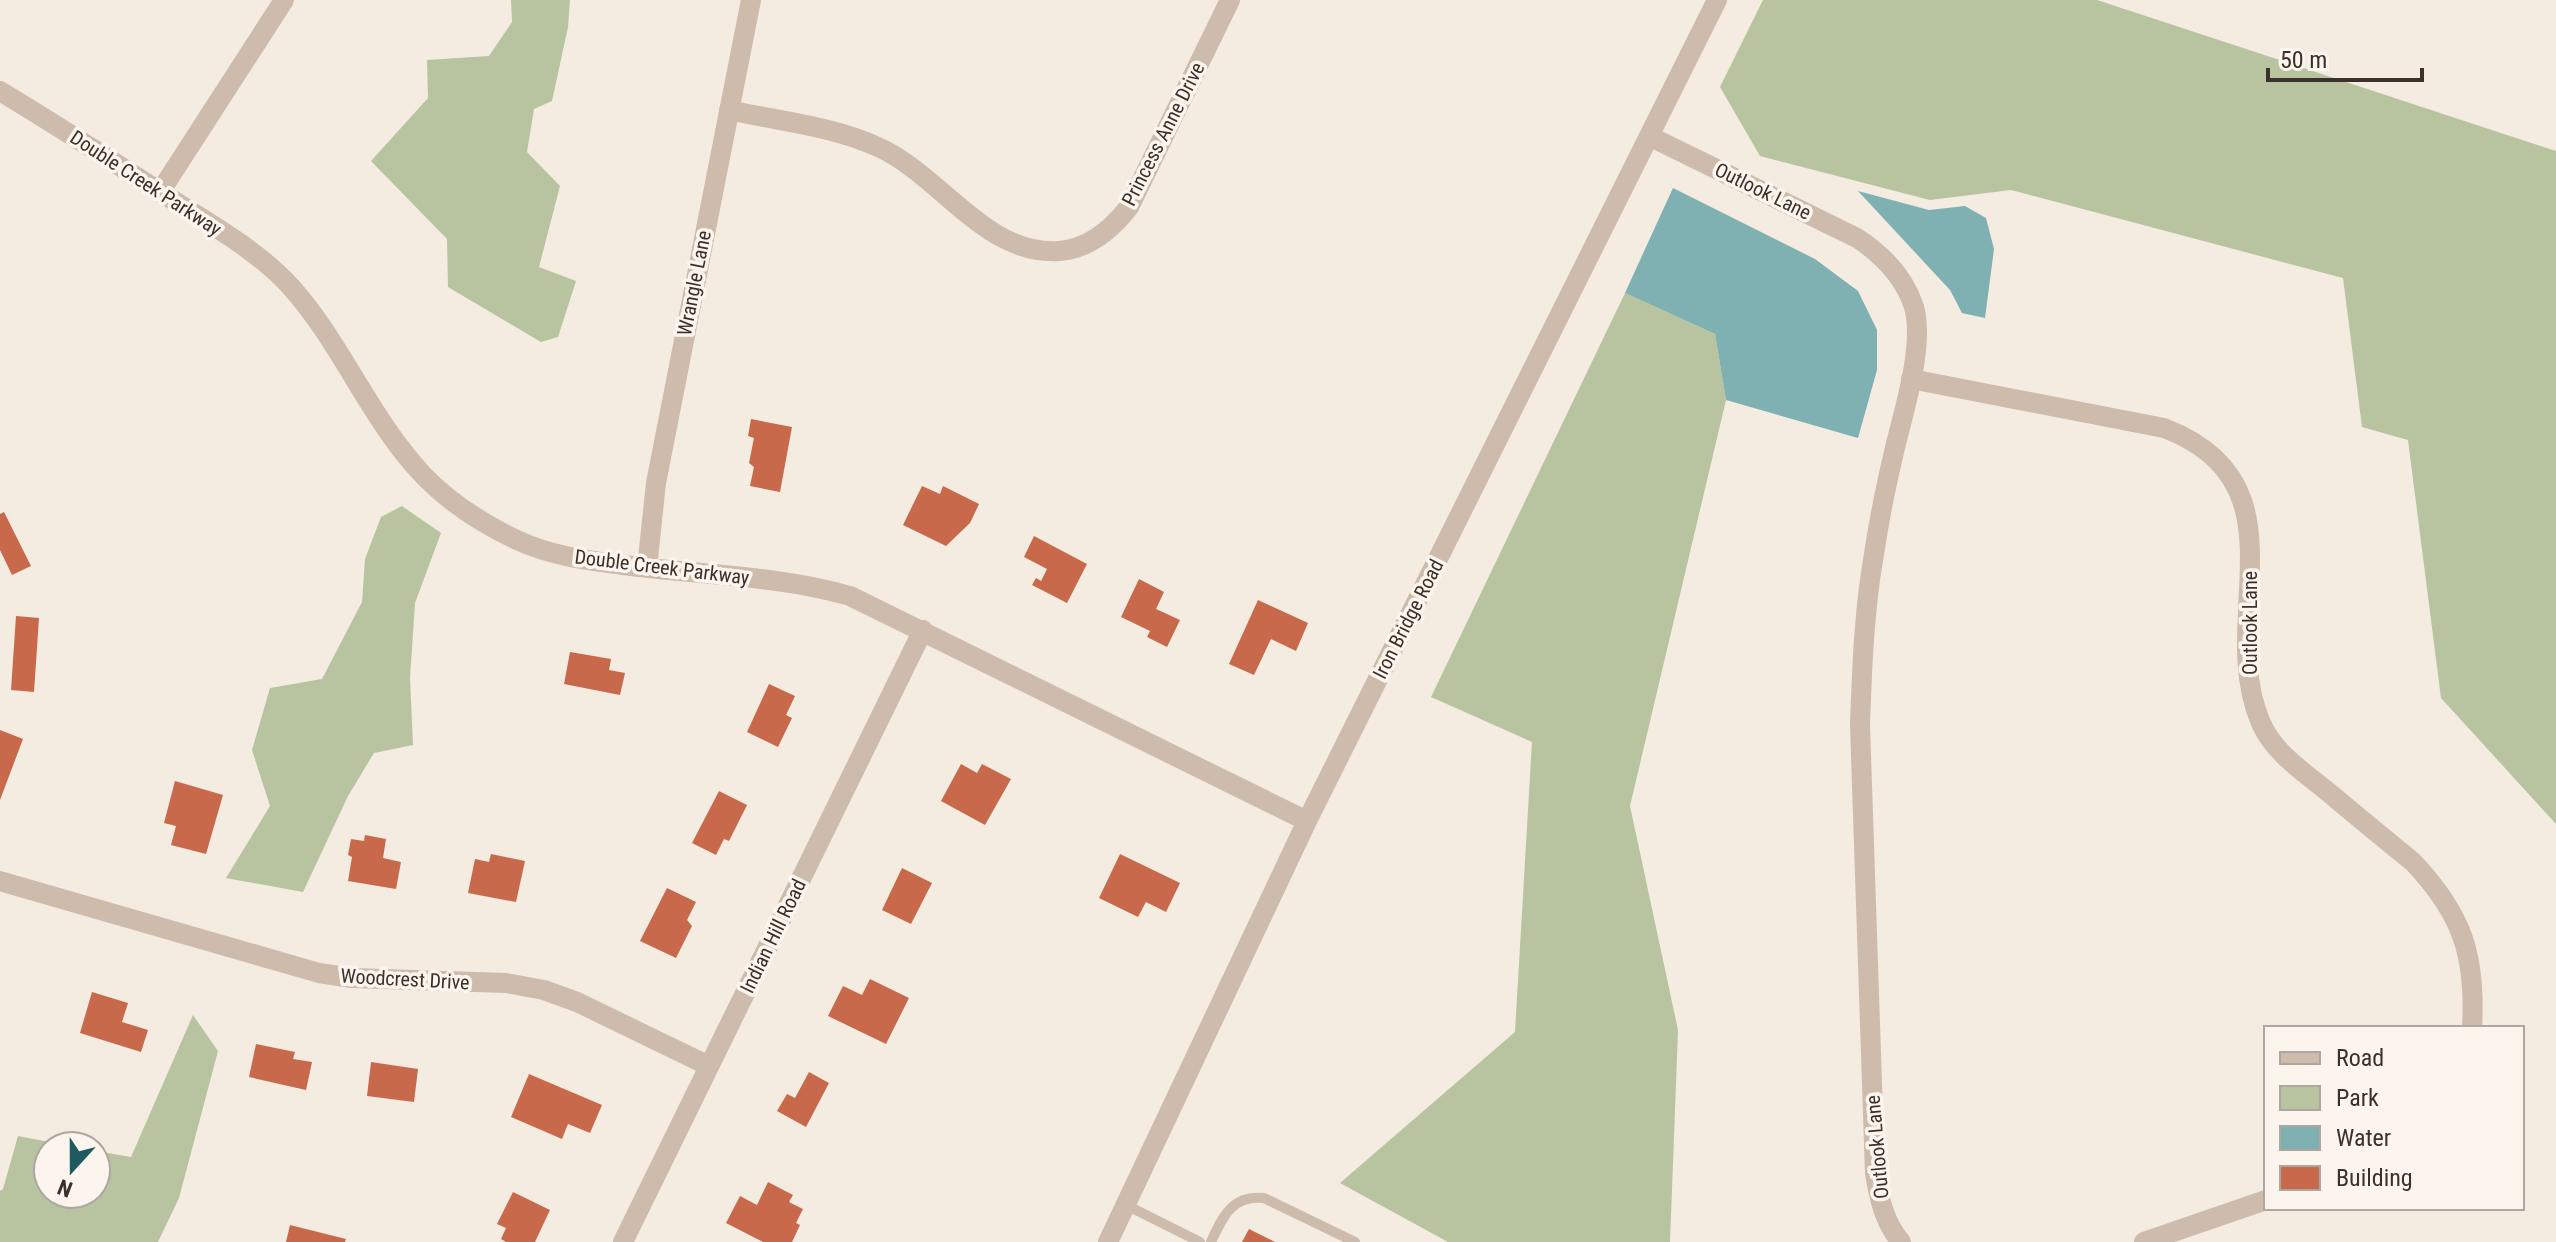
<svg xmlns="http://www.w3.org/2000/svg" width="2556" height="1242" font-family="'Roboto Condensed',sans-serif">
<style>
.green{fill:#b8c4a0}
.water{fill:#7fb0b2}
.building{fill:#c8694b}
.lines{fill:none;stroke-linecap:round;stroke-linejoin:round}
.service{stroke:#cdbbac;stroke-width:10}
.minor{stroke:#cdbbac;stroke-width:20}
.labels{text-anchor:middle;stroke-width:7;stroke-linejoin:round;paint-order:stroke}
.street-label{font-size:20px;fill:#3b302b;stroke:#fbf5ee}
</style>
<rect width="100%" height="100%" fill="#f4ebe1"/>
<!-- green -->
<path class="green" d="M511,0H570L568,27L552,101L534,109L527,152L560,186L539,267L576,281L558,337L541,342L448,287L447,239L371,161L428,98L427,60L489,56L512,22Z
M1763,0H2097L2556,151V824L2441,698L2408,440L2362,427L2343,278L2011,190L1930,200L1760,156L1720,87Z
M1625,293L1715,334L1726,400L1630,806L1678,1030L1670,1242H1448L1340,1183L1515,1032L1532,742L1431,697Z
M402,506L441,533L415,603L410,678L413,745L374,753L348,796L303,892L226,878L270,806L252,750L270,688L322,679L362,602L365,559L381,517Z
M193,1015L218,1051L179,1198L158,1242H0V1191L3,1189L18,1136L70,1146H48V1194H96V1151L131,1157Z"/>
<!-- water -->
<path class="water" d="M1673,188L1815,259L1858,291L1877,330V370L1858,438L1726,400L1715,334L1625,293Z
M1858,191L1929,210L1965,206L1986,218L1994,249L1985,318L1962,313L1950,290Z"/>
<!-- building -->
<path class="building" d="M751,419L792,427L780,492L750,486L754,467L749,463L754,438L748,436Z
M922,486L940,494L943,486L979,504L970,523L946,546L903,525Z
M4,512L31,566L12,575L0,550V514Z
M1034,536L1087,564L1067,603L1032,585L1036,578L1041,581L1047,569L1024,557Z
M1139,579L1164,592L1156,609L1180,620L1167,647L1147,637L1150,631L1121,617Z
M1258,600L1308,623L1296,651L1271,639L1254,675L1229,664Z
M16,616L39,618L34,692L11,690Z
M570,652L611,659L609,670L625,673L620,695L564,684Z
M769,684L795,696L786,715L792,718L778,747L747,732Z
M0,730L23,739L0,800Z
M961,764L977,773L982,764L1011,779L985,825L941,801Z
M175,781L223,795L206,854L171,845L176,826L164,823Z
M719,791L747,805L729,841L724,839L716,855L692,843Z
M365,835L386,839L383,858L401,862L396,889L348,881L352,857L348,855L351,839L364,841Z
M491,854L525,861L516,902L468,893L475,859L489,862Z
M1120,854L1180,883L1166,912L1146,902L1138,917L1099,898Z
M902,868L932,883L911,924L882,910Z
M667,888L696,902L687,920L692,926L676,958L640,941Z
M870,979L909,998L886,1044L828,1016L843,986L862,995Z
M92,992L128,1003L122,1022L148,1030L141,1052L80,1033Z
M256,1044L295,1052L293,1059L312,1062L306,1090L249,1077Z
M371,1062L418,1069L414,1102L367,1096Z
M809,1072L829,1083L806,1127L777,1111L787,1094L795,1098Z
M529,1074L602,1105L590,1133L568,1124L562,1139L511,1117Z
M768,1182L793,1195L789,1202L803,1209L796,1223L800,1225L792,1242H763L726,1223L740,1196L757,1205Z
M513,1192L550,1210L535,1242H506L501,1239L506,1228L497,1224Z
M290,1225L346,1239L345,1242H286Z
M1249,1229L1275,1242H1242Z"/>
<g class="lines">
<!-- service -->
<path class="service" d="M1126,1205L1200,1242
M1211,1242C1223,1216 1232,1195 1264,1198L1355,1242"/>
<!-- minor -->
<path class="minor" d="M0,91C60,127 120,166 179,204C218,229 259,252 291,287C342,344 370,419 423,475C449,502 483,524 517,540C551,556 586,560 623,565C699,575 776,575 850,596L1307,821
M729,110C778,121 832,126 878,147C941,175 985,256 1059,251C1089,249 1111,230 1129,207L1230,0
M1649,136L1857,238C1883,255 1904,276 1914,307C1925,346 1903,413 1894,452C1886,486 1879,520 1874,554C1864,611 1862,668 1860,725L1875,1173C1879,1198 1884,1222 1901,1242
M160,192L284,0
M1911,379L2164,428C2310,484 2215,619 2261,723C2274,754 2308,775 2333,796C2359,818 2386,840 2413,862C2463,915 2476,956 2472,1028
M647,568L656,483L751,0
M0,881L319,973L352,978L506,983L544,990L577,1002L709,1066
M623,1242L923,630
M1108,1242L1307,821L1717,0
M2144,1242L2266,1200"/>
</g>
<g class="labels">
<!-- street labels -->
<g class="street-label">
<text transform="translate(1163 134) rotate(-63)" y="7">Princess Anne Drive</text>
<text transform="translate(146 183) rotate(33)" y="7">Double Creek Parkway</text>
<text transform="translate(1763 191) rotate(26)" y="7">Outlook Lane</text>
<text transform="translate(694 283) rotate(-79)" y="7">Wrangle Lane</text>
<text transform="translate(662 567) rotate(7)" y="7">Double Creek Parkway</text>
<text transform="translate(1408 619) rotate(-63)" y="7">Iron Bridge Road</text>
<text transform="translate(2250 623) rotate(-90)" y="7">Outlook Lane</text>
<text transform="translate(773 936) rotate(-64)" y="7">Indian Hill Road</text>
<text transform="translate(405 979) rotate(3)" y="7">Woodcrest Drive</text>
<text transform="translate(1877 1147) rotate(-95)" y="7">Outlook Lane</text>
</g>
</g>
<!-- legend -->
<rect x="2264" y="1026" width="260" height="184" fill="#fbf5ee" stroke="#aea6a0" stroke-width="2"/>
<rect x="2280" y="1052" width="40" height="12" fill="#cdbbac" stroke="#aea6a0" stroke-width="2"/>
<text x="2336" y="1066" font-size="24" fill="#3b302b">Road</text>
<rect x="2280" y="1086" width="40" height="24" fill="#b8c4a0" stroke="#aea6a0" stroke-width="2"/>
<text x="2336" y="1106" font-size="24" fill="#3b302b">Park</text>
<rect x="2280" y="1126" width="40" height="24" fill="#7fb0b2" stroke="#aea6a0" stroke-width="2"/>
<text x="2336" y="1146" font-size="24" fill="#3b302b">Water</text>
<rect x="2280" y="1166" width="40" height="24" fill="#c8694b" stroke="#aea6a0" stroke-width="2"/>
<text x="2336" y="1186" font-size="24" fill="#3b302b">Building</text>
<!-- north arrow -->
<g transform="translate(72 1170) rotate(201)"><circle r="38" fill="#fbf5ee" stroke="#aea6a0" stroke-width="2"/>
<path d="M0-6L14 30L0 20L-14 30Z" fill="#1f5a5e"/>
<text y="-12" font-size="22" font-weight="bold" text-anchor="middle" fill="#3b302b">N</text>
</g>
<!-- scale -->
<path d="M2268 68v12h154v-12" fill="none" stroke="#3b302b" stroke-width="4"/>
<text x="2280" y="68" font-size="24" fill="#3b302b" stroke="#fbf5ee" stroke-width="6" paint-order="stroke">50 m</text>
</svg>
